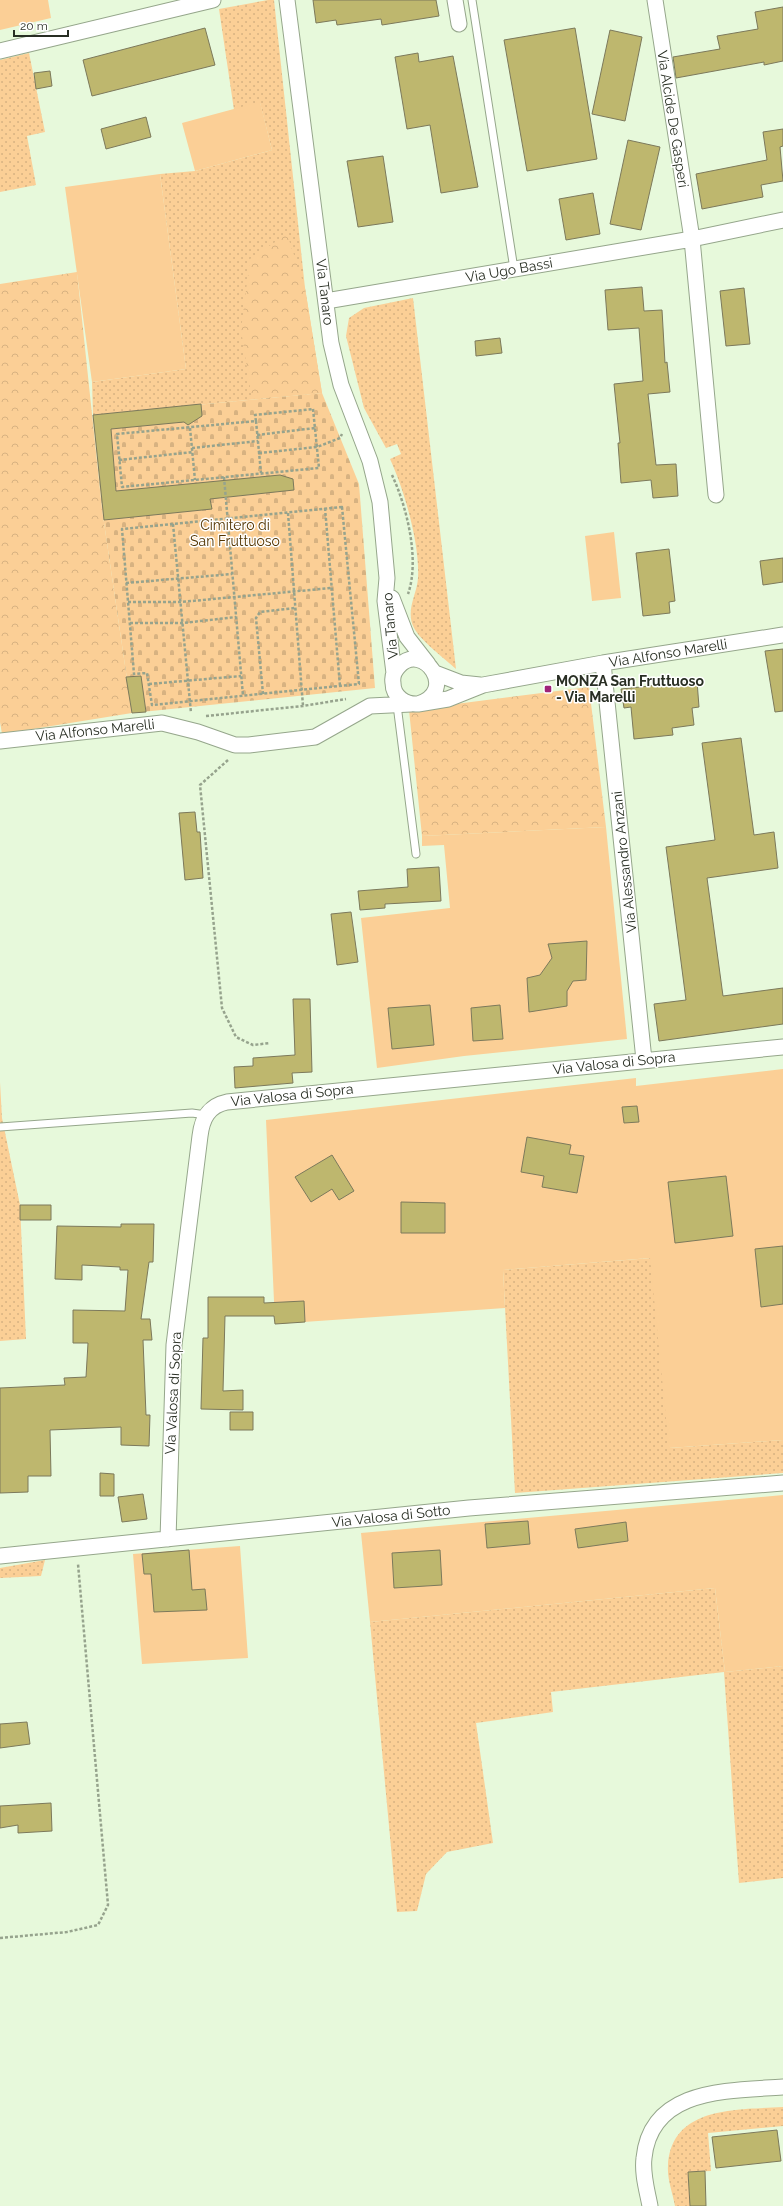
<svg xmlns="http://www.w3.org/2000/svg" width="783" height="2206" font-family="Raleway,sans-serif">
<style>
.grass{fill:url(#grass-dots)}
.forest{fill:url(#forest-crowns)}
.cemetery{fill:url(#cemetery-stones)}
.garden{fill:#fbcf96}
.building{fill:#beb76e;stroke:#7c795b}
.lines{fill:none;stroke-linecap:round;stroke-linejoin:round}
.service-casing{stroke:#95a68b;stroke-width:9}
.minor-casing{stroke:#95a68b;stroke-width:17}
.path{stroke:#96a38d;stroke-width:2.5;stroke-dasharray:3 2;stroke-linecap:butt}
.service{stroke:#fff;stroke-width:7}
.minor{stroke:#fff;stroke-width:15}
.poi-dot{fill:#9f2378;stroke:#fff;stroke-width:1.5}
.labels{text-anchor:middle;stroke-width:3;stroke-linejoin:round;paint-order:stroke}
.street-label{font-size:14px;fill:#282e23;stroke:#fff}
.park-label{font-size:14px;fill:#523400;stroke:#fff}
.poi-label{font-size:14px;font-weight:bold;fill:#282e23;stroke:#fff;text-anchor:start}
</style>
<defs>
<pattern id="grass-dots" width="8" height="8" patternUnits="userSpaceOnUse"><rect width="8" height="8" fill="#fbcf96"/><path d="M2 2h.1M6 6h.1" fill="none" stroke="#d7b281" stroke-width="1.8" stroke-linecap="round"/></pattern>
<pattern id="forest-crowns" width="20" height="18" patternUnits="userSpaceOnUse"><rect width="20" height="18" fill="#fbcf96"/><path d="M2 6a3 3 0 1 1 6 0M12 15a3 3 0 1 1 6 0" fill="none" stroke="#d7b281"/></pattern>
<pattern id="cemetery-stones" width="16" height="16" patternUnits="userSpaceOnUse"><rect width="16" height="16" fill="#fbcf96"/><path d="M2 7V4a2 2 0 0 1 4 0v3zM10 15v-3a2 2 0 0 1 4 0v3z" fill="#d7b281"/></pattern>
</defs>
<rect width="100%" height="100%" fill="#e7f9db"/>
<!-- grass -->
<path class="grass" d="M268,0H274L305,288L322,393L93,415L92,382L186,369L160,174L195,171L272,150L260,103L234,110L219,9Z
M29,53L45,132L27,136L36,185L0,192V60Z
M413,298L456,669C445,659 420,640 414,628C405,610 417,595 418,578C420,544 404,489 390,459L401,454L397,444L386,448L364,408L346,336L349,318L364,308Z
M0,1082L2,1118L20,1205L26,1339L0,1341Z
M651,1258L670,1448L783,1440V1473L515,1493L503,1270Z
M45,1560L41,1576L0,1578V1568Z
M715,1588L725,1672L783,1666V1878L739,1883L724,1672L551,1692L553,1712L476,1723L493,1843L447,1852L426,1874L417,1911L397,1912L370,1622Z
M783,2107V2126L708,2133L711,2171L688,2172L690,2206H675C673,2194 667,2179 668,2166C671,2105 739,2110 783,2107Z"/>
<!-- forest -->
<path class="forest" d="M287,234L305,288L322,393L252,399L241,330L250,259Z
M77,272L102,509L132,713L2,734L0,722V284Z
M589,687L606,827L422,836L409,710Z"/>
<!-- cemetery -->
<path class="cemetery" d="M322,393L359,484L375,688L132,713L102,509L93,415Z"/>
<!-- garden -->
<path class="garden" d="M0,0H48L51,18L0,30Z
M260,102L272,150L195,171L182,123Z
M160,174L186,369L92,382L65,187Z
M614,532L621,598L592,601L585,536Z
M606,827L627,1039L464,1056L377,1068L361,918L450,908L444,845L422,846V836Z
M783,1069V1440L669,1448L650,1258L503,1270L505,1308L275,1324L266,1120L636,1078V1086Z
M783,1495V1666L725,1672L715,1588L370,1622L361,1533Z
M240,1546L248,1658L142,1664L133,1554Z"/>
<!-- building -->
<path class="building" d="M313,0H436L439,16L382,25L381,19L337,25L336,20L316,23Z
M783,7V61L764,65V62L676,78L673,57L720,49L717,36L758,29L755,12Z
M205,28L215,65L92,96L83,60Z
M575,28L597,159L527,171L504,40Z
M610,30L642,37L625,121L592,114Z
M418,53L419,62L453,56L478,187L441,193L430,125L407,129L395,57Z
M50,71L52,86L36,89L34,73Z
M146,117L151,137L106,149L101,129Z
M783,129V146L780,147L783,181L761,185L763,197L702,209L696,174L767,160L763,132Z
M628,140L660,147L641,230L610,224Z
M383,156L393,222L358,227L347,161Z
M593,193L600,234L566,240L559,199Z
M642,287L644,311L662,310L665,363L667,362L670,392L648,394L656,465L676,464L678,496L653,498L651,480L621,483L618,443H620L614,384L643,381L639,328L608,330L605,290Z
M744,288L750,344L726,346L720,291Z
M500,338L502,353L476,356L475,341Z
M201,404L202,416L188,425L184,422L111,429L116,491L280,475L293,479L294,490L210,499L212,509L104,520L93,415Z
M669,549L675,601L669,602L670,613L643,616L636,553Z
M783,558V582L763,585L760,561Z
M783,649V711L775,712L765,651Z
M141,676L146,712L132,713L126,677Z
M697,681L699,707L692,708L694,725L672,728L673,735L634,739L631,707L624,708L621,689Z
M741,738L754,835L774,832L778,868L707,878L723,996L783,988V1024L659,1041L654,1004L686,1000L666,847L715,840L702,743Z
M195,812L197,832H200L203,878L185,880L179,813Z
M439,867L441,901L385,904V908L360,910L358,891L408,887L407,869Z
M351,912L358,962L337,965L331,914Z
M587,941L586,980L573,981L567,991V1006L529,1012L527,978L540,975L552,958L548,944Z
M293,999H310L312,1072L292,1073L293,1083L235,1088L234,1067L253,1066V1058L295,1055Z
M430,1005L434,1045L392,1049L388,1008Z
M500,1005L503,1039L473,1041L471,1008Z
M637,1106L639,1122L624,1123L622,1107Z
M527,1137L571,1145L569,1154L584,1156L577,1193L542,1187L544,1176L521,1172Z
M332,1155L354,1191L339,1200L332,1189L311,1202L295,1177Z
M726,1176L733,1236L675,1243L668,1182Z
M401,1202L445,1203V1233H401Z
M20,1205H51V1220H20Z
M121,1224H154L153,1262H149L141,1319H150L152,1340H143L146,1415H150L149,1446L121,1445V1427L50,1430L51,1476H28V1492L0,1493V1388L65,1385L64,1378L86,1377L88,1343H73V1310L125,1311L128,1270H120V1267L82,1265V1280L55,1279L57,1226L121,1227Z
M783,1246V1304L761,1307L755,1249Z
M208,1297H264V1303L304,1301L305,1322L275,1324L274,1316H225L223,1391L243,1390V1410L201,1409L203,1338H208Z
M230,1412H253V1430H230Z
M100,1473L114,1474V1496H100Z
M143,1494L147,1519L122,1522L118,1497Z
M528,1521L530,1544L487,1548L485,1524Z
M626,1522L628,1541L578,1548L575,1529Z
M189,1550L192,1590L205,1589L207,1610L154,1612L151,1574H144L142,1554Z
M440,1550L442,1585L394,1588L392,1553Z
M27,1722L30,1744L0,1748V1724Z
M51,1803L52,1831L18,1833V1825L0,1828V1806Z
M777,2130L781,2161L716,2168L712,2137Z
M705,2171L706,2206H690L688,2172Z"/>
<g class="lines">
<!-- service casing -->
<g class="service-casing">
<path id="service" d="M472,0L514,269
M397,705L416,854
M0,1127L192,1113L206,1115"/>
</g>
<!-- minor casing -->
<g class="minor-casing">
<path id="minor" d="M287,0L331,343L341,385L370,461L380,502L387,578L385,601L394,673
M455,0L459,24
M655,0L692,239L716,495
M0,51L213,0
M326,301L692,239L783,220
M392,598L407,637L428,664
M603,663L644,1060
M435,673L461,683L480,685
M418,704C459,691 423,641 399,666C394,671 392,677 393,683C393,697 406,705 418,704L448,699L483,685L603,663L783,635
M0,741L162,723L198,732L235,745H249L315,737L370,706L411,704
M168,1539L174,1345L200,1136C202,1119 208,1106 227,1102L783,1047
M0,1556L469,1508L783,1483
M650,2206C647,2190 642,2174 644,2158C651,2087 730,2091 783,2087"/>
</g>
<!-- path -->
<path class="path" d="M313,409L319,468L122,487L117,434L256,421L255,415Z
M256,421L261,473
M190,428L195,480
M257,435L315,428
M192,448L258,441
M259,453L317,447L340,438L342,434
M119,460L193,452
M392,475C407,507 420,560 408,594
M224,477L243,696
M342,507L359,684L152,705L147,673L134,674L122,529Z
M325,508L340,686
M288,513L303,706
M173,524L191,713
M126,583L232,574
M128,602H181L331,588
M130,623H183L236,617
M149,684L241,676
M263,694L256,618L260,612L295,608
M206,716L303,706L346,699
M228,760L200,785L222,1008L236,1037L253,1045L270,1043
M0,1938L67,1932L98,1925L108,1905L78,1564"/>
<!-- service -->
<use href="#service" class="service"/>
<!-- minor -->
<use href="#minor" class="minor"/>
</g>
<!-- markers -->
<rect class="poi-dot" x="544" y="685" width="8" height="8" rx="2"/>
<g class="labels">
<!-- street labels -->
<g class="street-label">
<text transform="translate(673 119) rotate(81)" y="5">Via Alcide De Gasperi</text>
<text transform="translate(509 270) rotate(-10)" y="5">Via Ugo Bassi</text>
<text transform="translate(325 292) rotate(83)" y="5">Via Tanaro</text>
<text transform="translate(390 626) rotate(-95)" y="5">Via Tanaro</text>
<text transform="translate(668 653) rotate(-9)" y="5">Via Alfonso Marelli</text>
<text transform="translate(95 730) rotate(-6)" y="5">Via Alfonso Marelli</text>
<text transform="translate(624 862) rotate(-96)" y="5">Via Alessandro Anzani</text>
<text transform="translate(614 1063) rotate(-6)" y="5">Via Valosa di Sopra</text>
<text transform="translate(292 1095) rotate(-6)" y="5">Via Valosa di Sopra</text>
<text transform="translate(173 1393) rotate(-87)" y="5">Via Valosa di Sopra</text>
<text transform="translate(391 1516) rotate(-6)" y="5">Via Valosa di Sotto</text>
</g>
<!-- park labels -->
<g class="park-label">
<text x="235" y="530">Cimitero di<tspan x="235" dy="16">San Fruttuoso</tspan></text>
</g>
<!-- poi labels -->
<g class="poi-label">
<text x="556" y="686">MONZA San Fruttuoso<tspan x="556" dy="16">- Via Marelli</tspan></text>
</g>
</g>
<!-- scale -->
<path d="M14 30v6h54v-6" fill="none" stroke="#282e23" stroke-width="2"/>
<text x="20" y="30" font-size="12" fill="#282e23" stroke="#ffffff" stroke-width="3" paint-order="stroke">20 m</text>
</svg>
